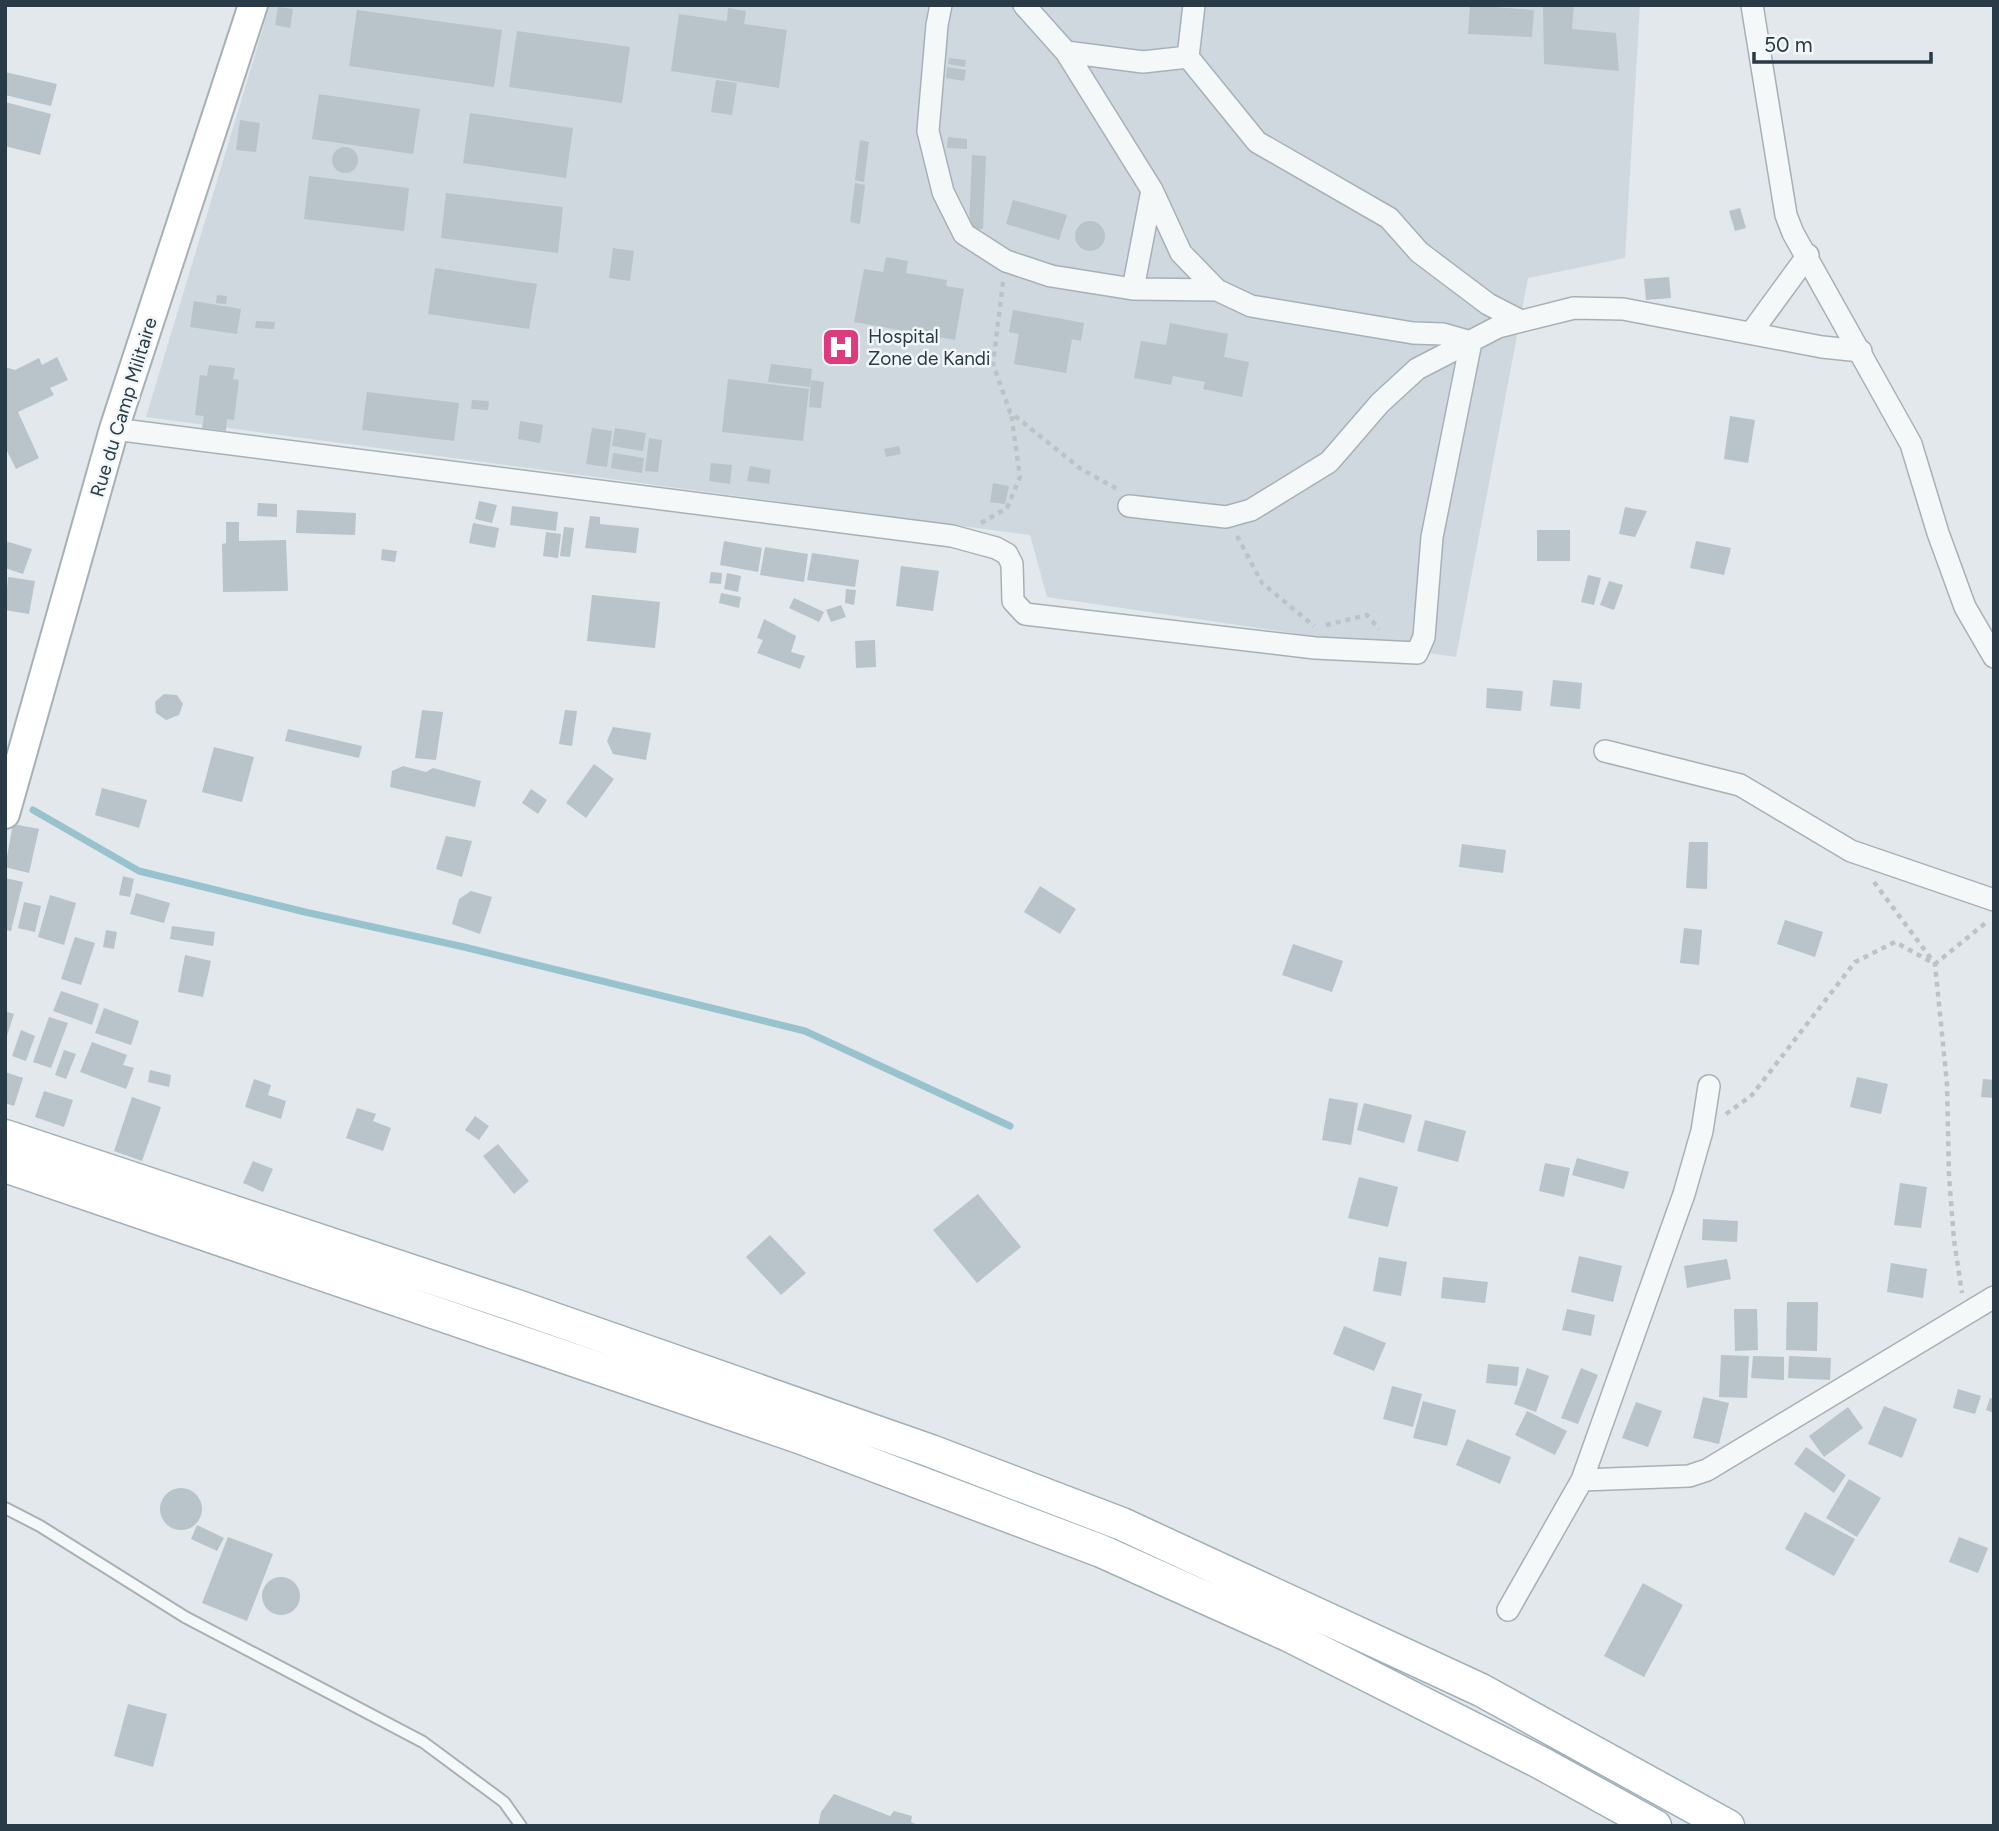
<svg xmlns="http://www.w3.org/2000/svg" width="1999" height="1831" font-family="Figtree,sans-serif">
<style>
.built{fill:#cfd8de}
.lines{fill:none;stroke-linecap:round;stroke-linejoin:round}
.stream{stroke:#99c2cf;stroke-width:7}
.building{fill:#b8c3ca}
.lane-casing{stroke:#a6b1b7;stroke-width:14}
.street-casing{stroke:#a6b1b7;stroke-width:24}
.secondary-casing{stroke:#a6b1b7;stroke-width:32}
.primary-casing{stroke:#a0b0b9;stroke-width:35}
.path{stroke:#bcc3c7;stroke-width:4.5;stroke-dasharray:5 5;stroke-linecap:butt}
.lane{stroke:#f5f8f9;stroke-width:10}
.street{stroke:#f5f8f9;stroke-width:21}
.secondary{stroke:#fff;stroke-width:28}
.primary{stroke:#fff;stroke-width:32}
.labels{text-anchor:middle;stroke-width:5;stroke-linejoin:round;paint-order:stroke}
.poi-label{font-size:19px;fill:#283b46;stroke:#f2f7f9;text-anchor:start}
.street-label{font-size:19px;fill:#283b46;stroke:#f2f7f9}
</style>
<rect width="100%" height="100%" fill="#e2e8ec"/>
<!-- built -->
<path class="built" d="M270,5H1640L1625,258L1528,278L1456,657L1047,597L1030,535L146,417Z"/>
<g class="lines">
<!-- stream -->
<path class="stream" d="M33,810L139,871L305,912L464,947L805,1031L1010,1126"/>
</g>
<!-- building -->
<path class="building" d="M1470,5L1534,10L1532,37L1468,34Z
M1543,5H1574L1572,29L1616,33L1619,71L1544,64Z
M278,7L293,9L290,28L275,25Z
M728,8L746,11L744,24L787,30L779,88L671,71L679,14L727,21Z
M357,10L502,30L494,87L349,66Z
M517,31L630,47L622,103L509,87Z
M949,58L966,60L965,67L948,64Z
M947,67L966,70L964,81L946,78Z
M5,72L57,84L51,106L5,95Z
M716,80L737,83L732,115L711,112Z
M319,94L420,109L413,154L312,139Z
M5,102L51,114L40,155L5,146Z
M470,113L573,128L566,178L463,163Z
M240,120L260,123L256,152L236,150Z
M948,137L967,139V149L947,148Z
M860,140L869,142L864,182L855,180Z
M332 160a13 13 0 1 1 26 0a13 13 0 1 1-26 0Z
M972,155L986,156L983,229H969Z
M309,176L409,188L404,231L304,219Z
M855,183L865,185L860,224L850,222Z
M446,193L563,207L558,253L441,238Z
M1013,200L1067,215L1059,240L1006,224Z
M1740,208L1746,228L1735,231L1729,211Z
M1075 236a15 15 0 1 1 30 0a15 15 0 1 1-30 0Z
M613,248L634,251L630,281L609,278Z
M886,257L908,261L906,273L947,280L946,286L964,289L955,340L854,322L864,269L883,272Z
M435,268L537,284L529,329L428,314Z
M1669,277L1671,298L1646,300L1644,279Z
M217,295L227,296L226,304L216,303Z
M194,301L241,309L237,334L190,327Z
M1013,310L1084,323L1081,341L1072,339L1066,373L1014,364L1019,334L1009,332Z
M256,321L275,322L274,329L255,328Z
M1170,323L1228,334L1224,357L1249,362L1242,397L1203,389L1205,382L1173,376L1171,385L1134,378L1141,341L1166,345Z
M825,329L860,334L857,360L821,355Z
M57,357L68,380L50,388L54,395L18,412L39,458L16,469L5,447V367L15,370L39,358L42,365Z
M771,364L812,369L810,387L768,382Z
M209,365L235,368L233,379L239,380L234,420L227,419L226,431L202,428L204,416L195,415L200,375L207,376Z
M728,379L809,389L803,441L722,432Z
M811,380L824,382L821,408L809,407Z
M367,392L459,403L454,441L362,430Z
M472,400L489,401L488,410L471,409Z
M1730,416L1755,420L1748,463L1724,459Z
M520,421L543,425L540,443L518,439Z
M592,428L612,431L607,467L586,464Z
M615,428L646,433L643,451L612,446Z
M649,438L662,440L658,472L645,471Z
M899,446L901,454L886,457L884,449Z
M613,453L644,458L642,473L611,468Z
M711,463L732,465L730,484L709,481Z
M750,466L771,470L769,484L747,481Z
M993,483L1009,486L1005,504L990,502Z
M479,501L497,505L492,523L475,519Z
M258,503L277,504V517L257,516Z
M512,506L558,512L556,531L510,525Z
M1625,507L1647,511L1635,537L1619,534Z
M297,510L356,513L355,535L296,533Z
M590,516L600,517V524L639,528L636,553L585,548Z
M226,522H239V541L286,540L288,591L223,592L222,544L226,543Z
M473,523L499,528L495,548L469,543Z
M564,527L574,528L570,557L560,556Z
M1537,530H1570V561H1537Z
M546,532L561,534L558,558L543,556Z
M5,541L32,549L23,574L5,568Z
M724,541L762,548L758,572L720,565Z
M1696,541L1731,548L1724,575L1690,568Z
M765,547L808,554L804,582L760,575Z
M382,549L397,551L395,562L381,560Z
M812,553L859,560L855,587L807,580Z
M901,566L939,571L933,611L896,606Z
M711,572L722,573L721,584L709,583Z
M727,573L741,576L738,592L724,589Z
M1588,575L1601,578L1594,605L1581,602Z
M8,577L35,581L29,614L5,610Z
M1609,581L1623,585L1614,610L1600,605Z
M846,589L856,590L854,605L845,603Z
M721,593L741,597L739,608L719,603Z
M592,595L660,602L655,648L587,641Z
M794,598L824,612L819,622L789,608Z
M841,605L846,617L831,622L826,610Z
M764,619L796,636L791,652L805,656L800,669L757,653L763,640L757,638Z
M875,640L876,667L856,668L855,641Z
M1553,680L1582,683L1580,709L1550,706Z
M1487,688L1523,691L1521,711L1486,708Z
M164,694L177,695L183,704L179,715L166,720L156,713L155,702Z
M422,710L443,712L436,760L415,758Z
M565,710L577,711L572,746L559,744Z
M613,727L651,733L646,760L613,754L607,741Z
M288,729L362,746L359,758L285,741Z
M214,747L254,757L242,802L202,792Z
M594,764L614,779L586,818L566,803Z
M403,766L426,772L433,768L481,781L475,807L390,787L392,771Z
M102,788L147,800L139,828L95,815Z
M531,789L547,800L538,814L522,803Z
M13,824L39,829L29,873L5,867Z
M446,836L472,841L462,877L436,869Z
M1689,842H1708L1707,889L1686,888Z
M1462,844L1506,850L1503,873L1459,867Z
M123,876L134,879L130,897L119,895Z
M5,878L23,882L11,931L5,930Z
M1040,886L1076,909L1060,934L1024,912Z
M471,891L492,897L480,934L452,924L459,899Z
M136,893L170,903L164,923L130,914Z
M50,895L76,903L64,945L38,937Z
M24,902L41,906L35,932L18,928Z
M1785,920L1823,932L1815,957L1777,944Z
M172,926L215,932L213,946L170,939Z
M1684,928L1702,930L1699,965L1680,963Z
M106,930L117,932L114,949L103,947Z
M75,937L95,943L81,985L61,979Z
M1293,944L1343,961L1332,992L1282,975Z
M185,955L211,961L203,997L178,992Z
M61,991L99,1004L92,1025L53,1011Z
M104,1008L139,1021L131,1045L95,1033Z
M5,1011L14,1014L6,1039H5Z
M49,1017L68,1023L51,1068L33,1062Z
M21,1030L35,1036L26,1061L12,1056Z
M92,1042L127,1055L123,1065L134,1068L126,1089L80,1072Z
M64,1050L76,1054L66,1079L55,1075Z
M150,1070L171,1075L169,1087L148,1082Z
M5,1072L23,1078L14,1106L5,1103Z
M1857,1077L1888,1084L1881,1114L1850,1107Z
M254,1079L271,1085L268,1095L286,1101L281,1119L245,1107Z
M1983,1079L1994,1080V1098L1981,1097Z
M44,1091L73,1100L64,1127L35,1117Z
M132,1097L161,1107L142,1161L114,1151Z
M1329,1098L1358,1103L1351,1145L1322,1140Z
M1364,1103L1412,1115L1404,1143L1357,1130Z
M357,1108L376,1114L373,1121L391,1128L383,1151L346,1138Z
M475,1116L489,1126L479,1140L465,1130Z
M1425,1120L1466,1131L1458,1162L1417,1151Z
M498,1144L529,1181L514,1194L483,1156Z
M1577,1158L1629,1172L1624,1189L1572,1175Z
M253,1161L273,1169L263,1192L243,1183Z
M1545,1163L1570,1168L1564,1197L1539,1191Z
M1359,1177L1398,1187L1388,1227L1348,1218Z
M1900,1183L1927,1187L1921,1228L1894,1225Z
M978,1194L1021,1247L977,1283L933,1230Z
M1703,1219L1738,1221L1737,1242L1702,1240Z
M770,1235L806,1273L781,1295L746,1257Z
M1579,1256L1622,1266L1613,1302L1571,1292Z
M1379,1257L1407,1262L1401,1296L1373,1291Z
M1727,1259L1731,1279L1687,1288L1684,1266Z
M1891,1263L1927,1269L1923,1298L1887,1292Z
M1443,1277L1488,1282L1485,1303L1441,1298Z
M1787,1302H1818L1817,1351L1786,1350Z
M1567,1309L1595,1315L1591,1336L1562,1330Z
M1734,1309H1757L1758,1350L1735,1351Z
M1344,1326L1386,1343L1374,1371L1333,1354Z
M1721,1355L1749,1356L1747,1398L1719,1397Z
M1753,1356L1784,1357V1380L1751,1378Z
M1789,1356L1831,1358L1830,1380L1788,1378Z
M1488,1364L1519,1367L1517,1386L1486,1383Z
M1527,1368L1549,1376L1536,1412L1514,1404Z
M1581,1368L1598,1375L1578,1424L1561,1418Z
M1392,1386L1422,1394L1413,1427L1383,1419Z
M1958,1389L1981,1396L1975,1414L1953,1408Z
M1703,1397L1729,1403L1719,1444L1693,1438Z
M1990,1398L1994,1399V1413L1986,1410Z
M1423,1401L1456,1410L1447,1446L1413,1438Z
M1636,1402L1662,1411L1648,1447L1622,1438Z
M1884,1406L1917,1419L1902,1458L1868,1444Z
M1848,1407L1863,1428L1824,1457L1809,1436Z
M1527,1411L1567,1431L1555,1455L1515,1435Z
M1467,1439L1511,1457L1500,1484L1456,1465Z
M1806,1447L1846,1475L1834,1493L1794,1464Z
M1849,1479L1881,1498L1857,1537L1826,1518Z
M160 1509a21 21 0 1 1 42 0a21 21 0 1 1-42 0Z
M1805,1512L1855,1539L1834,1576L1785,1549Z
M197,1525L224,1538L217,1551L191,1539Z
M228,1537L273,1554L247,1621L202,1603Z
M1959,1537L1988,1548L1978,1573L1949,1562Z
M262 1596a19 19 0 1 1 38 0a19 19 0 1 1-38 0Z
M1643,1583L1683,1605L1644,1677L1604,1656Z
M128,1704L167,1714L153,1767L114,1756Z
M834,1794L890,1816L894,1811L912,1816L911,1822L920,1826H818L821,1812Z"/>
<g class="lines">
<!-- lane casing -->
<g class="lane-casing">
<path id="lane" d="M5,1508L40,1526L185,1617L423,1742L504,1802L521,1826"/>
</g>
<!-- street casing -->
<g class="street-casing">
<path id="street" d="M941,5L937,25L928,131L943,192L964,234L1006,261L1051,276L1133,289L1217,290
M1024,5L1066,52L1152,190L1133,289
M1752,5L1786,215L1793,233L1911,444L1938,533L1965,607L1994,657
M1066,52L1143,62L1188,57L1257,142L1389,218L1419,252L1488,304L1521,321
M1188,57L1194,5
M1751,333L1808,255
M114,429L952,536L996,548L1007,554L1012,564L1013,601L1025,614L1315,648L1417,653L1424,637L1432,537L1471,342L1443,334L1413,333L1251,306L1217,290L1181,253L1152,190
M1129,506L1226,517L1251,510L1329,462L1380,403L1417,369L1498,327L1574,308L1623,309L1822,347L1861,351
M1605,751L1740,785L1851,851L1994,900
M1582,1480L1684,1194L1702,1131L1709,1086
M1508,1610L1582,1480L1689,1476L1707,1470L1994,1297"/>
</g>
<!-- secondary casing -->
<g class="secondary-casing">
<path id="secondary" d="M5,814L114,429L253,5"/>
</g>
<!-- primary casing -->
<g class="primary-casing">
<path id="primary" d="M5,1136L514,1305L931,1451L1122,1524L1481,1690L1728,1826
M5,1166L799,1437L1101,1551L1288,1635L1541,1763L1655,1826"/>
</g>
<!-- path -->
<path class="path" d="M1003,282L993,364L1010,412L1081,469L1119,490
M981,523L1007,508L1020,477L1011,413
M1237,536L1262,583L1314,626
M1326,625L1367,615L1379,629
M1874,882L1935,964L1947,1084L1949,1176L1954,1240L1962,1293
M1726,1114L1752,1095L1855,962L1895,942L1935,964L1988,921"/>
<!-- lane -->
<use href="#lane" class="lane"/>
<!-- street -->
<use href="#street" class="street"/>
<!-- secondary -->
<use href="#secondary" class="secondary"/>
<!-- primary -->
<use href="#primary" class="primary"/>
</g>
<!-- icons -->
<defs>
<g id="hospital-square" transform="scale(2.0125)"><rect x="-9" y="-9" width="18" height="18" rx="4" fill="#de3a7e" stroke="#f2f7f9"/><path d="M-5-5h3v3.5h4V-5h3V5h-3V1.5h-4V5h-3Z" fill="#fff"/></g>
</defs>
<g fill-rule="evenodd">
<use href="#hospital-square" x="841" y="347"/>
</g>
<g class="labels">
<!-- poi labels -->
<g class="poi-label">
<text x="868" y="343">Hospital<tspan x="868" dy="22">Zone de Kandi</tspan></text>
</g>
<!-- street labels -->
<g class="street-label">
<text transform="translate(123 407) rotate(-73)" y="7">Rue du Camp Militaire</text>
</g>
</g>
<!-- border -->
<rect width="1999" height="1831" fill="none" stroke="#283b46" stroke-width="14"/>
<!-- scale -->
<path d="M1754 52v10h177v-10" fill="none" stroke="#283b46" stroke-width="3.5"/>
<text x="1764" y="52" font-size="21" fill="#283b46" stroke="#f2f7f9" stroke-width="5" paint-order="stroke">50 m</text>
</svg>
